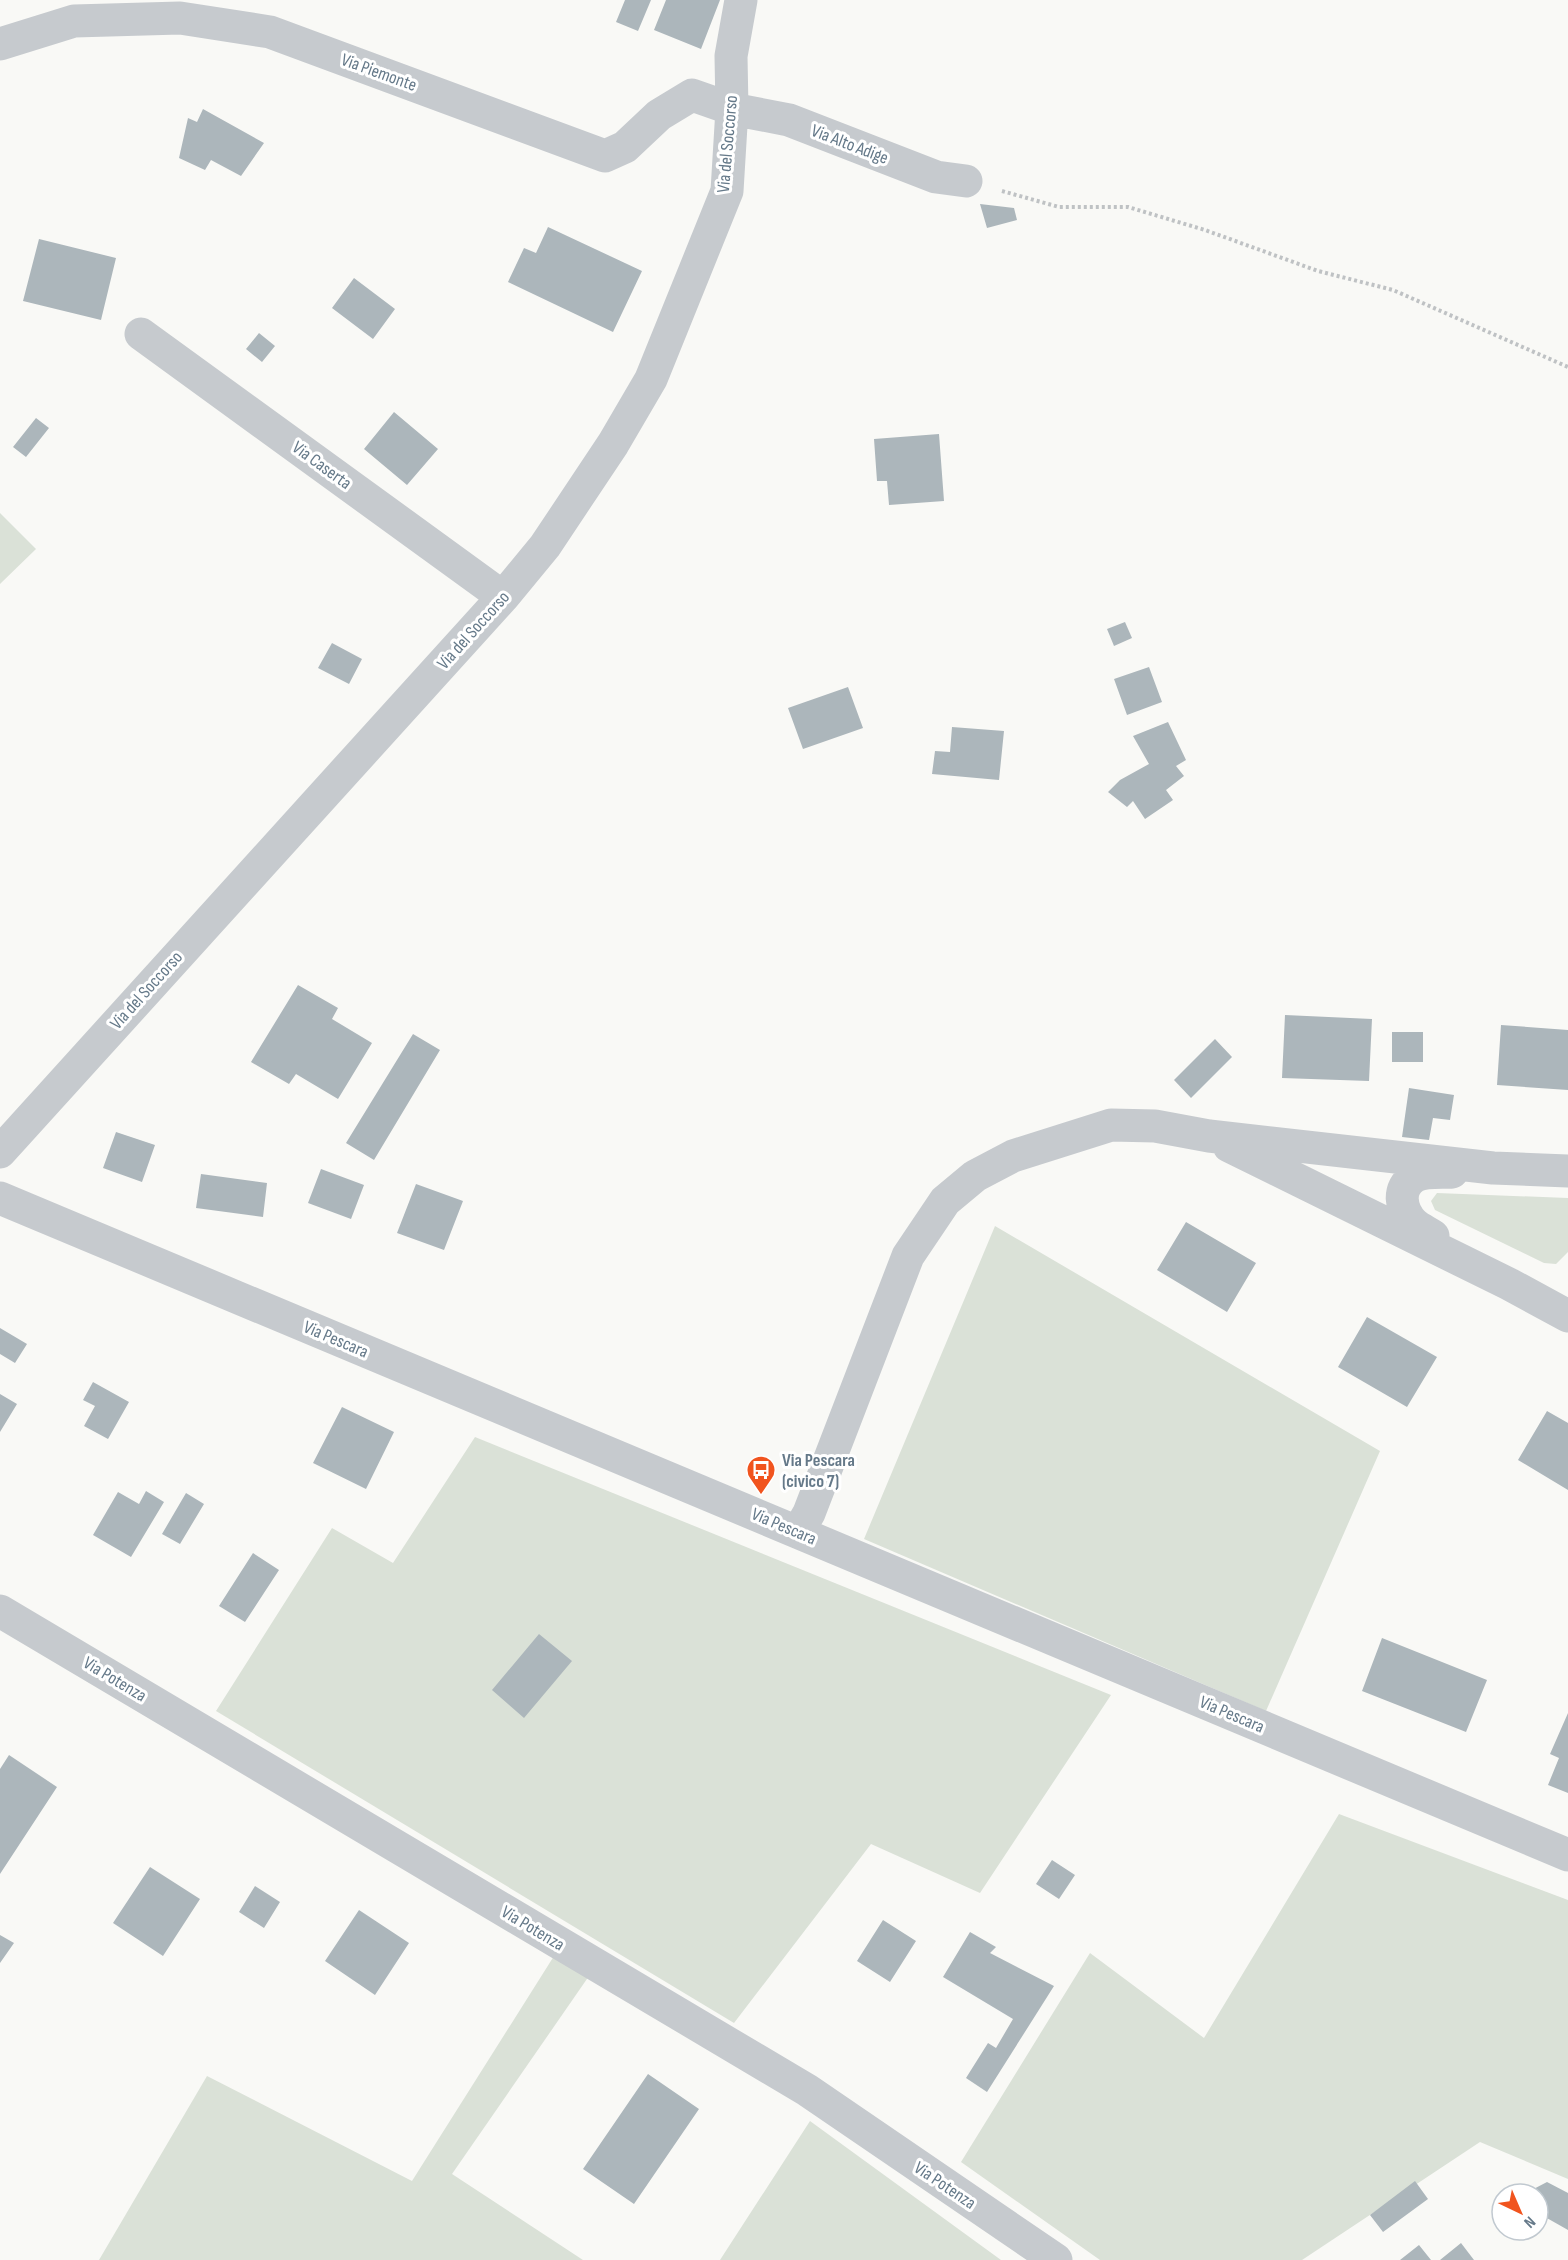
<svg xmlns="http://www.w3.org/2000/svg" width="1568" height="2260" font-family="'Sofia Sans Condensed',sans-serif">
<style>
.green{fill:#dae1d7}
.building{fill:#acb6bb}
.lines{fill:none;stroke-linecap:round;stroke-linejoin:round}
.path{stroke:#bfc2c4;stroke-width:4;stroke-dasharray:3 3;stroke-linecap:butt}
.minor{stroke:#c6cace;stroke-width:33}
.labels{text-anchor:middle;stroke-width:6;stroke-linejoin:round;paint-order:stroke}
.street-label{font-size:18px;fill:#657989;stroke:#fff}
.poi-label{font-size:18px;font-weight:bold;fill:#657989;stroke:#fff;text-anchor:start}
</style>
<rect width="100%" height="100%" fill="#f9f9f6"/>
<!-- green -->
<path class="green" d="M0,513L36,549L0,584Z
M1437,1193L1568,1198V1252L1556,1264L1544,1263L1435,1210L1431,1201Z
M995,1226L1380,1451L1266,1711L864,1539Z
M475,1437L1111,1695L980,1893L871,1844L734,2023L216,1711L332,1528L393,1563Z
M1339,1814L1568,1900V2179L1480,2142L1302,2260H1100L961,2162L1090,1953L1204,2038Z
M554,1956L589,1976L452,2174L583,2260H99L207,2076L412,2181Z
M810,2121L1001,2260H720Z"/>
<!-- building -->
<path class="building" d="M625,0H651L638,31L616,22Z
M666,0H720L701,49L654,30Z
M203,109L264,143L241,176L211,160L205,170L179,158L188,118L197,122Z
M980,204L1014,208L1017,220L987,228Z
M548,227L642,271L613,332L508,282L524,248L536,253Z
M39,239L116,258L101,320L23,301Z
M354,278L395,309L373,339L332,308Z
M259,333L275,346L262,362L246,349Z
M394,412L438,449L407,485L364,449Z
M36,418L49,428L26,457L13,447Z
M939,434L944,501L889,505L887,481H877L874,439Z
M1125,622L1132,638L1114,646L1107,629Z
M332,643L362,659L349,684L318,668Z
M1149,667L1162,702L1127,715L1114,679Z
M848,687L863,728L803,749L788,708Z
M1168,722L1186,760L1176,766L1184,776L1166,790L1173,800L1145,819L1133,801L1127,807L1108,792L1120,780L1149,764L1133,736Z
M952,727L1004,731L999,780L932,774L935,751L950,752Z
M298,985L338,1008L332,1019L372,1043L338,1099L296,1074L289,1084L251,1062Z
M1285,1015L1372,1019L1369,1081L1282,1078Z
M1501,1025L1568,1030V1090L1497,1085Z
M1392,1032H1423V1062H1392Z
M413,1034L440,1050L374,1160L346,1143Z
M1215,1039L1232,1057L1191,1098L1174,1080Z
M1409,1088L1454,1095L1450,1120L1433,1118L1429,1140L1402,1137Z
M116,1132L155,1145L142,1182L103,1168Z
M321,1169L364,1185L351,1219L308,1203Z
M201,1174L267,1183L263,1217L196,1208Z
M416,1184L463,1201L444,1250L397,1233Z
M1186,1222L1256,1263L1227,1312L1157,1270Z
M1367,1317L1437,1357L1407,1407L1338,1367Z
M0,1328L27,1344L15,1363L0,1354Z
M93,1382L129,1402L108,1439L84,1426L95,1406L83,1400Z
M0,1394L17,1404L0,1432Z
M342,1407L394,1432L366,1489L313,1463Z
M1547,1411L1568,1423V1490L1518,1460Z
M146,1491L164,1502L131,1557L93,1535L118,1492L139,1504Z
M186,1493L204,1504L180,1544L162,1534Z
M253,1553L279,1570L245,1622L219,1606Z
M539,1634L572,1661L524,1718L492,1690Z
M1382,1638L1487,1680L1466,1732L1362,1691Z
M1568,1713V1793L1548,1785L1559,1758L1550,1754Z
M9,1755L57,1787L0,1874V1769Z
M1052,1860L1075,1875L1059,1899L1036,1884Z
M150,1867L200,1899L163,1956L113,1923Z
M255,1886L280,1902L264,1928L239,1912Z
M359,1910L409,1943L375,1995L325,1961Z
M883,1920L916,1941L890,1982L857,1961Z
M970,1932L996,1947L990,1953L1054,1986L987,2092L966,2078L988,2043L996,2048L1013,2019L943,1977Z
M0,1935L14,1943L0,1963Z
M648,2074L699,2109L634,2204L583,2169Z
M1415,2181L1428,2199L1383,2232L1370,2215Z
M1547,2182L1568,2193V2230L1538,2213V2194H1524Z
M1461,2243L1474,2260H1440Z
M1419,2245L1431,2260H1400Z"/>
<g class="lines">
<!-- path -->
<path class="path" d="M1002,191L1059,207H1128L1205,230L1318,271L1393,290L1568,367"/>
<!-- minor -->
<path class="minor" d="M0,44L74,21L180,18L270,32L605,156L625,147L659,115L692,95L732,109L789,120L936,177L966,181
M141,334L503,597
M1229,1146L1509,1284L1568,1316
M0,1152L503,597L545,546L613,444L651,379L727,191L732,109L731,56L741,0
M0,1198L1568,1855
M1433,1236C1427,1232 1418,1228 1413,1223C1400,1209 1397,1188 1414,1177C1423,1171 1442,1173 1452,1172
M798,1532L809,1513L908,1256L945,1201L975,1176L1013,1156L1111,1125L1155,1126L1209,1136L1493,1168L1568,1171
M0,1611L807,2090L1056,2260"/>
</g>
<!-- icons -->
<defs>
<g id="bus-pin" transform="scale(1.5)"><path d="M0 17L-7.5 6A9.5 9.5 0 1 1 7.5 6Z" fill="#f1541e" stroke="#fff"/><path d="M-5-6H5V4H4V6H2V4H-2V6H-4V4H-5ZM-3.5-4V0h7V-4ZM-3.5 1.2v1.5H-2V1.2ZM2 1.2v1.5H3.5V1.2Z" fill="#fff"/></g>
</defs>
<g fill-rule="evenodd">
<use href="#bus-pin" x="761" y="1470"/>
</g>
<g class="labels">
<!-- street labels -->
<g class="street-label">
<text transform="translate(379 72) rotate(20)" y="6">Via Piemonte</text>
<text transform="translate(727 144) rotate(-85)" y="6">Via del Soccorso</text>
<text transform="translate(850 144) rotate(21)" y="6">Via Alto Adige</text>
<text transform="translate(322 465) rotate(36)" y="6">Via Caserta</text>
<text transform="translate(473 630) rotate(-48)" y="6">Via del Soccorso</text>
<text transform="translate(146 990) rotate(-48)" y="6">Via del Soccorso</text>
<text transform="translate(336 1339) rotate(23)" y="6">Via Pescara</text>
<text transform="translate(784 1526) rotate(23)" y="6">Via Pescara</text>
<text transform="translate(115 1679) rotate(31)" y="6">Via Potenza</text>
<text transform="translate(1232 1714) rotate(23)" y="6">Via Pescara</text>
<text transform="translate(533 1928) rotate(31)" y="6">Via Potenza</text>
<text transform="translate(945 2185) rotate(34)" y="6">Via Potenza</text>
</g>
<!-- poi labels -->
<g class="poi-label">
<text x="782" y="1466">Via Pescara<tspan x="782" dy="21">(civico 7)</tspan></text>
</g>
</g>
<!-- north arrow -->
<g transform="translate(1520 2212) rotate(136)"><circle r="28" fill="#ffffff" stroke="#c1c9d0" stroke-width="1.5"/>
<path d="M0-4.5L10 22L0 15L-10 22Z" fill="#f1541e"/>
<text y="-9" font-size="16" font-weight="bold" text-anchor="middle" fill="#657989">N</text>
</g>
</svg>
